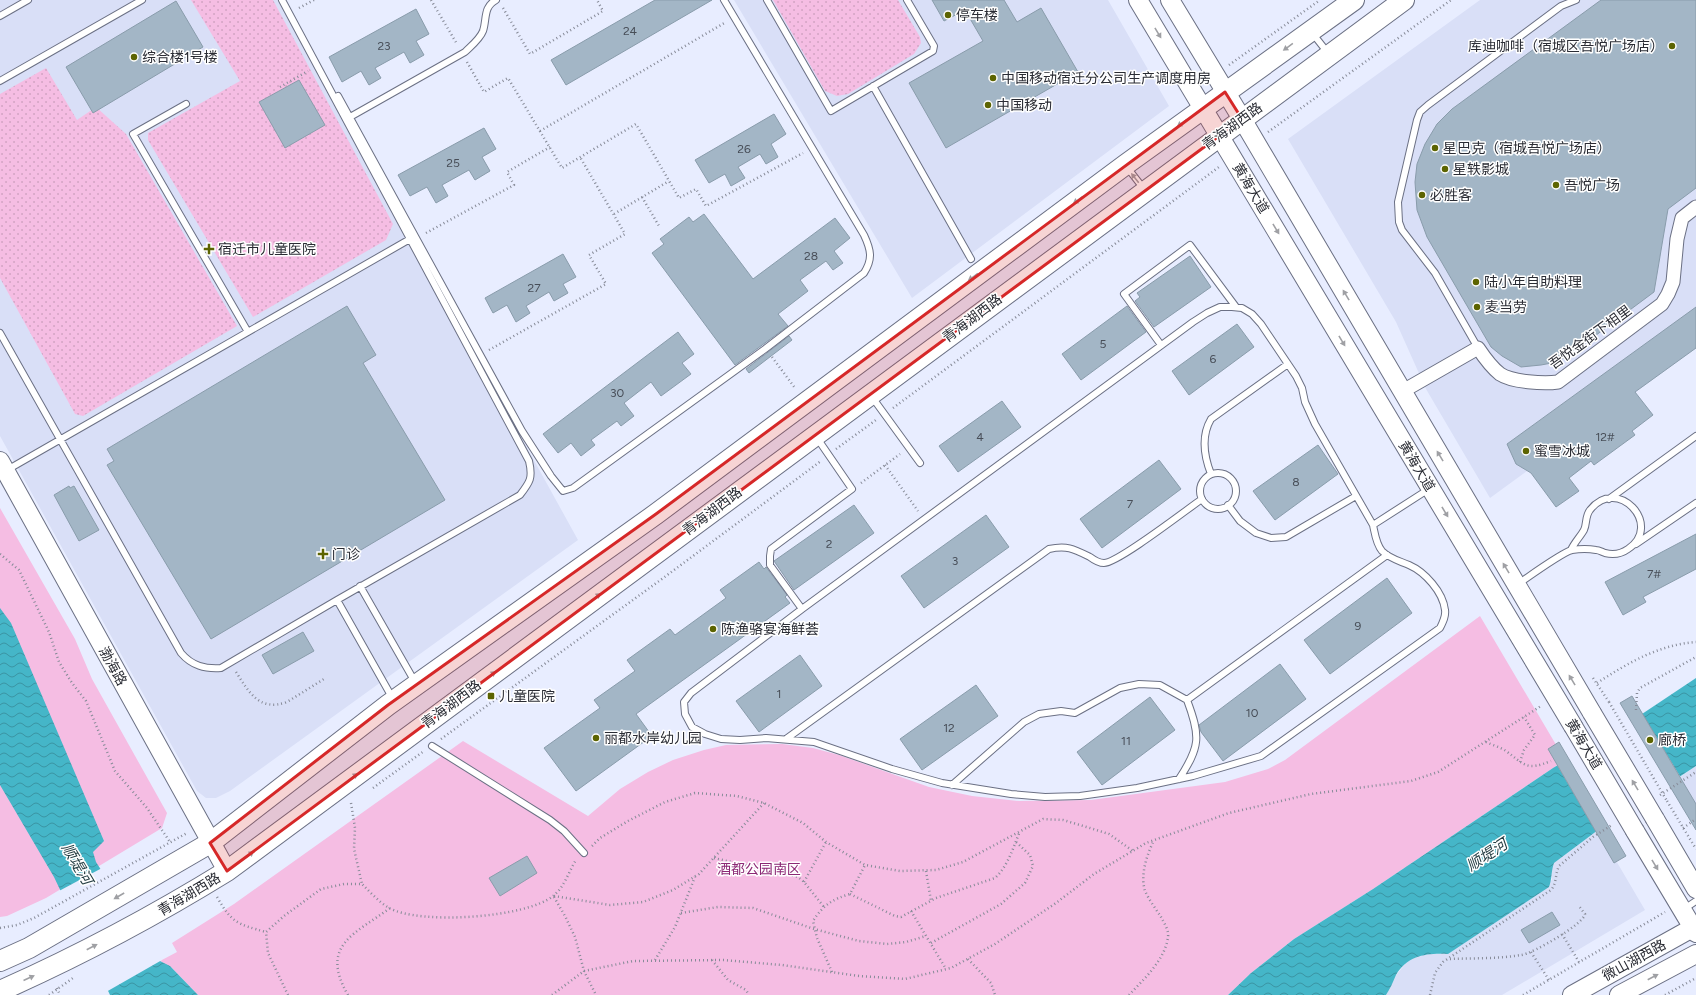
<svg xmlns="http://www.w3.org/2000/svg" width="1696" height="995" font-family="Figtree,'Noto Sans SC',sans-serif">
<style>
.built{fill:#d9dff7}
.grass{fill:url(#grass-dots)}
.park{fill:#f5bde3}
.water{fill:url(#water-waves)}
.pier{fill:#e8edff}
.building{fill:#a3b6c6;stroke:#899cab}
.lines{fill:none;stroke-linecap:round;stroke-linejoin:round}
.lane-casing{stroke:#6b7084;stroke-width:8}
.street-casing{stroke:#6b7084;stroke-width:15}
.secondary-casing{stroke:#6b7084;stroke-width:20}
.primary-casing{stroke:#6b7084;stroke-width:22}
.path{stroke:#878b98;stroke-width:2.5;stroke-dasharray:1 3;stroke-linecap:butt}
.lane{stroke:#fff;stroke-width:6}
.street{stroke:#fff;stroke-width:13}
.secondary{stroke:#fff;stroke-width:18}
.primary{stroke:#fff;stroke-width:20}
.secondary-bridge-casing{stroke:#6b7084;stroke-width:20;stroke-linecap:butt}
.path-bridge{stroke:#878b98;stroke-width:2.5;stroke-dasharray:1 3;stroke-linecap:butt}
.secondary-bridge{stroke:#fff;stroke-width:18}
.oneway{fill:#9fa0a4}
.marked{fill:#d62828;fill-opacity:0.2;stroke:#d62828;stroke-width:3;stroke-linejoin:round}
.poi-dot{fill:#5c6401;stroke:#fff;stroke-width:1.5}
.labels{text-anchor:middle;stroke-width:3;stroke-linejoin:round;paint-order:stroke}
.number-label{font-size:12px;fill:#484e58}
.poi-label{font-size:14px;fill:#2a2c34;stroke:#fff;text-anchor:start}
.street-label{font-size:14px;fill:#2a2c34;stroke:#fff}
.park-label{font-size:14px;fill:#8b2875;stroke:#fff}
.water-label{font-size:15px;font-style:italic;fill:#263f44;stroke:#fff}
</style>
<defs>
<pattern id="grass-dots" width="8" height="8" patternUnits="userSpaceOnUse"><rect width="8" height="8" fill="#f5bde3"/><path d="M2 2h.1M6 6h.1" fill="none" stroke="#d2a3c3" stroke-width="1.8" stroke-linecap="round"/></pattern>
<pattern id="water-waves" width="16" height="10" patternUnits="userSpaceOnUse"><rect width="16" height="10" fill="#45b6c8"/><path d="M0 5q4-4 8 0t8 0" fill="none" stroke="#3a94a3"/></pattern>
</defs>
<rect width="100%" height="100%" fill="#e8edff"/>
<!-- built -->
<path class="built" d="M0,0H280L578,540L230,791L216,798H206L197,791L192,782L0,436Z
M734,0H1108L1169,106L912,298Z
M1480,0H1696V348L1490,498L1426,389L1396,322L1288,139Z
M1696,766V804L1680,777Z
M1598,830L1645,910L1502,995H1386L1397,974L1406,963L1414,958L1423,954H1448L1552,880L1551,871L1554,863Z"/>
<!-- grass -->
<path class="grass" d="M191,0H273L393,224L386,240L253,317L148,140V133L240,81Z
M773,0H898L920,37L921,43L914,54L848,94L837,96L825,91Z
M46,68L77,120L96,107L126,134L237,326L83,416L75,414L0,278V94Z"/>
<!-- park -->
<path class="park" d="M0,508L75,639L92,679L167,813L162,828L46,898L7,916L0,917Z
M1480,616L1565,760L1373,889L1294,939L1251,973L1228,995H198L170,966L160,961L177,952L172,943L234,904L463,741L588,816L620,789L648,772L673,760L704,750L726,745L782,744L813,748L839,755L929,787L972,796L1019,801L1091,800L1225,782L1268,769L1285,760Z"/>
<!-- water -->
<path class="water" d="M0,608L11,623L104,841L93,852L96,862L160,961L170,966L198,995H110L54,877L0,785Z
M1696,678V766L1598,830L1554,863C1551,871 1552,879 1549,887L1448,954C1427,953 1408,955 1396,975C1393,982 1390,989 1386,995H1228L1251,973L1294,939L1373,889L1553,768L1642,714Z"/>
<!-- pier -->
<path class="pier" d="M1641,712L1681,778L1597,833L1556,763Z
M102,868L162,960L106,992L59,891Z"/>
<!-- building -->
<path class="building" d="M655,0H712L566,85L551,60Z
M932,0H1004L1017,22L1041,8L1078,72L946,148L909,83L983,41L965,10L944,21Z
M1601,0H1696V188L1668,209L1654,292L1572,353L1557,362L1541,365L1521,367L1502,356L1491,347L1427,237L1417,210L1415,182L1417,164L1425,144L1437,124L1452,109Z
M176,1L203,47L93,113L66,67Z
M416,9L429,34L416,41L424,55L410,63L404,52L375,68L381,78L369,85L361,71L342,82L329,57Z
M299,80L325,125L285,148L259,102Z
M774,114L786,134L771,144L778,157L766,164L760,154L738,167L745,178L731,186L725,174L709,183L695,160Z
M484,128L496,149L482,157L490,171L475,180L469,170L442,185L448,196L436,203L427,187L410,196L398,175Z
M704,214L753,279L835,218L850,238L834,251L843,263L833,270L826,261L800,280L808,291L778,314L788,326L735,365L652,253L664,244L660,239L689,217L693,222Z
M563,254L576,277L563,284L568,293L554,301L549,292L526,306L530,313L516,322L507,305L493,313L485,298Z
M1190,256L1211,287L1154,327L1135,301L1140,297L1137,293Z
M347,306L376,355L363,363L445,500L211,639L107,465L114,461L107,449Z
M1127,306L1146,332L1081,380L1062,354Z
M1696,307V348L1635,392L1653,415L1632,431L1635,435L1594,465L1591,461L1569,478L1579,491L1556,507L1531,473L1516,464L1507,444Z
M1237,324L1254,347L1189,395L1172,371Z
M678,332L694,354L682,363L691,374L661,396L651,382L624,403L634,416L621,426L617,421L591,440L595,445L581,456L571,443L558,453L543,434Z
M789,336L792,340L749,373L746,369Z
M1002,401L1021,427L958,472L939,446Z
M1318,445L1338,474L1275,520L1253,491Z
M1159,460L1181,489L1102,548L1080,519Z
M69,486L70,488L74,486L99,530L79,541L54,495Z
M854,505L874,533L794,590L774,561Z
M986,515L1009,547L924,608L901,576Z
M1696,534V569L1643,597L1646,602L1623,615L1605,582Z
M759,562L764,569L766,567L787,595L785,597L790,603L636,714L652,736L576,791L544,748L600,708L594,700L635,671L627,660L670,629L675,635L726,598L720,590Z
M1387,578L1412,613L1330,674L1304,640Z
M303,632L314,651L273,674L262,655Z
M800,655L822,686L759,732L736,701Z
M1280,664L1306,699L1223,761L1201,732L1199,725Z
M976,685L998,716L922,770L900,739Z
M1632,696L1696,804V830L1620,703Z
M1150,697L1175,730L1102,785L1077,752Z
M1559,742L1626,856L1614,863L1548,749Z
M527,856L537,873L500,896L489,878Z
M1552,912L1560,925L1529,943L1521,930Z"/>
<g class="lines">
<!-- lane casing -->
<g class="lane-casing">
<path id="lane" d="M767,0L831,111L933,51L934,46L907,0
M0,16L28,0
M1313,34L1328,53
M0,81L142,0
M873,86L971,259
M338,96L522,431L551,476L563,491L573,488L765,349L864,273C873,259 871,250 864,235L724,0
M186,104L133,134L248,332
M350,117L465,52C471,46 480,39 483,31C487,19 483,7 496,0
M1126,166L1144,189
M0,333L181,653C192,666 205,669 221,668L337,600L520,495C530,482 533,478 529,461L282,0
M1161,345L1124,294L1190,245L1236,307
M1478,348L1435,273L1402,230L1399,222L1398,202L1417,120L1420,112L1428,105L1561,6L1576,0
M872,397L920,463
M7,470L410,239
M1200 491a18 18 0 1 1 36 0a18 18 0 1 1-36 0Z
M1211,474C1204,456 1201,436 1211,419L1288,364
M1609,499L1696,436
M1228,505L1240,521L1256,533L1271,538L1286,537L1356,496
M1373,525L1429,489
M1636,544L1696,503
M1518,584C1528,577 1563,552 1572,550C1579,549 1590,549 1596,550C1599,550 1602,552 1605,553C1613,555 1621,554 1628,549C1664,525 1617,475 1590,510C1585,516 1587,524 1584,530C1580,537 1574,543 1571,550
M360,586L415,682
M337,600L393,699
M802,609L1193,322L1207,313L1220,307H1232L1242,308L1252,314L1261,324L1296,376L1302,388L1305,402L1315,424L1373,525C1375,534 1376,544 1382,551C1390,559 1400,561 1409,565C1425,572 1443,592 1445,610C1446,616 1443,622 1440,628L1261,756L1193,776L1137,788L1080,796L1045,797L1011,794L942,783L892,769L814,742L766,738L740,740L721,739L705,734L692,727L685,714L684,702L691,693L802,609L770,565V556L771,549L852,489L817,438
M786,739L1049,549C1067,545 1074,549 1090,557C1094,560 1099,563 1104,563C1118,563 1186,510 1202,499
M432,746L550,820L564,831L584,853
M1179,779C1200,747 1201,737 1187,700
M952,785L1024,722L1039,714L1061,711L1075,713L1120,688L1139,684L1160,685L1187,700L1387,555
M1684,909L1696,901"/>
</g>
<!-- street casing -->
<g class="street-casing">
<path id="street" d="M1403,391L1478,348C1484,357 1491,367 1500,374C1512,382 1544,384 1558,382L1662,304L1668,294L1673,282L1677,239L1682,218L1696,207"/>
</g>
<!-- secondary casing -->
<g class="secondary-casing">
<path id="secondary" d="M1138,0L1573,726
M1170,0L1242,119L1592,713
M0,461L227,871
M1655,819L1696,889
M1635,831L1696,933
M1572,995L1696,926
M1619,995L1696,954"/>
</g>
<!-- primary casing -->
<g class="primary-casing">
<path id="primary" d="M0,961L29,948L210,843L388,705L656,514L1125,165L1354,0
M0,991C79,956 154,916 227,871L1404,0"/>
</g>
<!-- path -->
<path class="path" d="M431,0L457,44
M299,8L314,0
M503,8L530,54L603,11L597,0
M467,62L484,92L508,78L562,168L636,124L679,198L696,189L706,206L803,153
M1229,65L1320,0
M280,87L308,71
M540,131L726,22
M1268,132L1451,0
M642,197L659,226
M614,214L669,181
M426,233L514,185L507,172L550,147
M489,350L606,284L589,255L625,234L580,157
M772,357L795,388
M893,408L1219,167
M836,449L876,420
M885,465L918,511
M861,483L900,454
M0,554L19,570L49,632L59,662L72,683L86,701L115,771L147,808L170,842
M236,672C249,692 259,712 287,702L324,679
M1593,678L1609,702
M1597,683C1628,663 1658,645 1696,642
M1636,710L1637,693L1640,688L1696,657
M441,739L666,576L821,461
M1486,742C1492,745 1500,747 1506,751C1525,765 1526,771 1551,761
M1520,762L1524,750L1535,735L1524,717
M373,788L424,751
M1660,795L1696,772
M1667,801L1696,849
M351,803L355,828L354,849L362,884
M1683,828L1696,819
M592,846L600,838L628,821L665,802L695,793L737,796L764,803L803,823L826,842L865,865L900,871L936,870L963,862L1043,819L1063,820L1090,828L1109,834L1133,851
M714,858L798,877L804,882L824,907
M926,871L931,901
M804,882L826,842
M850,894L895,916L901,917L936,898L995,878C1008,866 1013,848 1020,831
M554,896L610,905L643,902L673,890L699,874L764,803
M217,897C232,923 237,924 266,932
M554,897L565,916L575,937L584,971L596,995
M911,911L946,969
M681,913L718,907L753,908L814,929L859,941L887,944L906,942L926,936
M0,928L17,925L34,918L187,833
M1562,934L1579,962
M931,943L1001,904L1025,883L1033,866L1030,855L1016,842
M1531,952L1549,980
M968,959L991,983L995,995
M1450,959C1473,958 1498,959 1521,955C1532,954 1584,924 1585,914L1579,906
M655,960L675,927L695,877
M712,960L728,980L746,990L749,995
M832,972L817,938L813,921C823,905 833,899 850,894L865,865
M57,988L60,995
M49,995L73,978
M288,995L268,953L266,932L284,916L321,889L344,884H362C370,892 379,902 389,908C420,925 526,918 553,896C564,888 569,871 576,860
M348,995C319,945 355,934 390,908
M552,995L584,971L633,961L723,960L782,965L859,976L905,979L951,968L995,944L1056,903L1094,874L1146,843L1229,813L1311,794L1411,781L1438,772L1541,706
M1129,995C1144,979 1165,960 1168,937C1169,930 1164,923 1161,917C1156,909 1149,900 1145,891C1140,874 1147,855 1154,840
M1430,995L1435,973L1443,962L1551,890C1557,883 1555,874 1559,866L1593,837L1612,825
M1523,995L1665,912
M1665,995L1696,978"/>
<!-- lane -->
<use href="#lane" class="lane"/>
<!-- street -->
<use href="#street" class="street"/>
<!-- secondary -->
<use href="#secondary" class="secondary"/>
<!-- primary -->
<use href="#primary" class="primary"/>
<!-- secondary-bridge casing -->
<g class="secondary-bridge-casing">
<path id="secondary-bridge" d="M1592,713L1655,819
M1573,726L1635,831"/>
</g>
<!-- path-bridge -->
<path class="path-bridge" d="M1609,702L1667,801"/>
<!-- secondary-bridge -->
<use href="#secondary-bridge" class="secondary-bridge"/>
</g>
<!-- one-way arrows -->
<defs><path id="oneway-solid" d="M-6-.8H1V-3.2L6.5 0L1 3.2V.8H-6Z"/></defs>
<g class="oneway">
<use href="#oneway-solid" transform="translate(1158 33) rotate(59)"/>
<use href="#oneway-solid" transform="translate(1288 47) rotate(144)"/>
<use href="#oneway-solid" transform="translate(1182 123) rotate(144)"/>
<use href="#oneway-solid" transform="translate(1135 178) rotate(-128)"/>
<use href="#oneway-solid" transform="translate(1078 200) rotate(144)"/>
<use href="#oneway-solid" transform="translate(1276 229) rotate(59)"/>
<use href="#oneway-solid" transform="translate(973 277) rotate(144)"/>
<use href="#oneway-solid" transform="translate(1346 295) rotate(-121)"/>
<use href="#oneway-solid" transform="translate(1342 341) rotate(59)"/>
<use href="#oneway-solid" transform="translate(1440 456) rotate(-121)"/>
<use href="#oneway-solid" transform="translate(1445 512) rotate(59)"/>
<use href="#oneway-solid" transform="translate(1506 568) rotate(-121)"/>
<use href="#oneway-solid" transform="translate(596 597) rotate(-37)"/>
<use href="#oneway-solid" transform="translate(491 675) rotate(-37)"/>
<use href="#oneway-solid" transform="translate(1572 680) rotate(-121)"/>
<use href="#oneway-solid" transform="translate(353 777) rotate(-37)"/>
<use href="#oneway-solid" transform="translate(1635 785) rotate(-121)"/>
<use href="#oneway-solid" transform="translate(249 855) rotate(-37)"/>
<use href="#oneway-solid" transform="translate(1655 865) rotate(59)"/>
<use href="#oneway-solid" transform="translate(119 896) rotate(150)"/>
<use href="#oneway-solid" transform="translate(92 947) rotate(-28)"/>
<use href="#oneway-solid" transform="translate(1653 977) rotate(-28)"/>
<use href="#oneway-solid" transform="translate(29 978) rotate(-24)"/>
</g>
<!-- marked area -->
<path class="marked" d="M1225,92L1242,119L227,871L210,843L388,705L656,514Z"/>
<!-- markers -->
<g class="poi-dot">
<circle cx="948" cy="15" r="4"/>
<circle cx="1672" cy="46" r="4"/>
<circle cx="134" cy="57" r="4"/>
<circle cx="993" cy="78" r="4"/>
<circle cx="988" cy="105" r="4"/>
<circle cx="1435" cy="148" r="4"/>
<circle cx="1445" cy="169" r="4"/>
<circle cx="1556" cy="185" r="4"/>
<circle cx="1422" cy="195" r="4"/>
<path d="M207 243h4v4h4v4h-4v4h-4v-4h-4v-4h4z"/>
<circle cx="1476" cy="282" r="4"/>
<circle cx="1477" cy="307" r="4"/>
<circle cx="1526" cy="451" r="4"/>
<path d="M321 548h4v4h4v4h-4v4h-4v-4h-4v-4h4z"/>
<circle cx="713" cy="629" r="4"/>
<rect x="487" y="692" width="8" height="8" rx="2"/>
<circle cx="596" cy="738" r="4"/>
<circle cx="1650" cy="740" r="4"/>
</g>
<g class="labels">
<!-- number labels -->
<g class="number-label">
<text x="630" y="35">24</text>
<text x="384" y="50">23</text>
<text x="744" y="153">26</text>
<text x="453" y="167">25</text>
<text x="811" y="260">28</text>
<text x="534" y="292">27</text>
<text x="1103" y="348">5</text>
<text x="1213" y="363">6</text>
<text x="617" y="397">30</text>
<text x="980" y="441">4</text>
<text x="1605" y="441">12#</text>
<text x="1296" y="486">8</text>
<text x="1130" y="508">7</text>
<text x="829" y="548">2</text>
<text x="955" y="565">3</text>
<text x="1654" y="578">7#</text>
<text x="1358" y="630">9</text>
<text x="779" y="698">1</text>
<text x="1252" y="717">10</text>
<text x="949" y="732">12</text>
<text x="1126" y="745">11</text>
</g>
<!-- poi labels -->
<g class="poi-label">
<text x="956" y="20">停车楼</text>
<text x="1664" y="51" text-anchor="end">库迪咖啡（宿城区吾悦广场店）</text>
<text x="142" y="62">综合楼1号楼</text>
<text x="1001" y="83">中国移动宿迁分公司生产调度用房</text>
<text x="996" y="110">中国移动</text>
<text x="1443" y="153">星巴克（宿城吾悦广场店）</text>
<text x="1453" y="174">星轶影城</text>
<text x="1564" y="190">吾悦广场</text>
<text x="1430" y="200">必胜客</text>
<text x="218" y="254">宿迁市儿童医院</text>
<text x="1484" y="287">陆小年自助料理</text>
<text x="1485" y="312">麦当劳</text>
<text x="1534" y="456">蜜雪冰城</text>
<text x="332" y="559">门诊</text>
<text x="721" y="634">陈渔骆宴海鲜荟</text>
<text x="499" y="701">儿童医院</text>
<text x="604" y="743">丽都水岸幼儿园</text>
<text x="1658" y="745">廊桥</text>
</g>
<!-- street labels -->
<g class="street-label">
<text transform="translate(1232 126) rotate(-36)" y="5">青海湖西路</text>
<text transform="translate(1251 188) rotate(59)" y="5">黄海大道</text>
<text transform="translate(972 318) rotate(-37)" y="5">青海湖西路</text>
<text transform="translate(1590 337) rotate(-36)" y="5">吾悦金街下相里</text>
<text transform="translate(1417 466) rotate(59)" y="5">黄海大道</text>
<text transform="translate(712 511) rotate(-37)" y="5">青海湖西路</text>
<text transform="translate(113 666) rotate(61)" y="5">渤海路</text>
<text transform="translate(451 704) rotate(-37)" y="5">青海湖西路</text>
<text transform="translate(1584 744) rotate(59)" y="5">黄海大道</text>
<text transform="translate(189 894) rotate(-31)" y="5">青海湖西路</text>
<text transform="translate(1634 960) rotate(-29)" y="5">微山湖西路</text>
</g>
<!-- park labels -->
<g class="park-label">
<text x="759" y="874">酒都公园南区</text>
</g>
<!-- water labels -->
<g class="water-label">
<text transform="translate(1487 855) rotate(-33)" y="5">顺堤河</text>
<text transform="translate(77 864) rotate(59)" y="5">顺堤河</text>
</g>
</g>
</svg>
